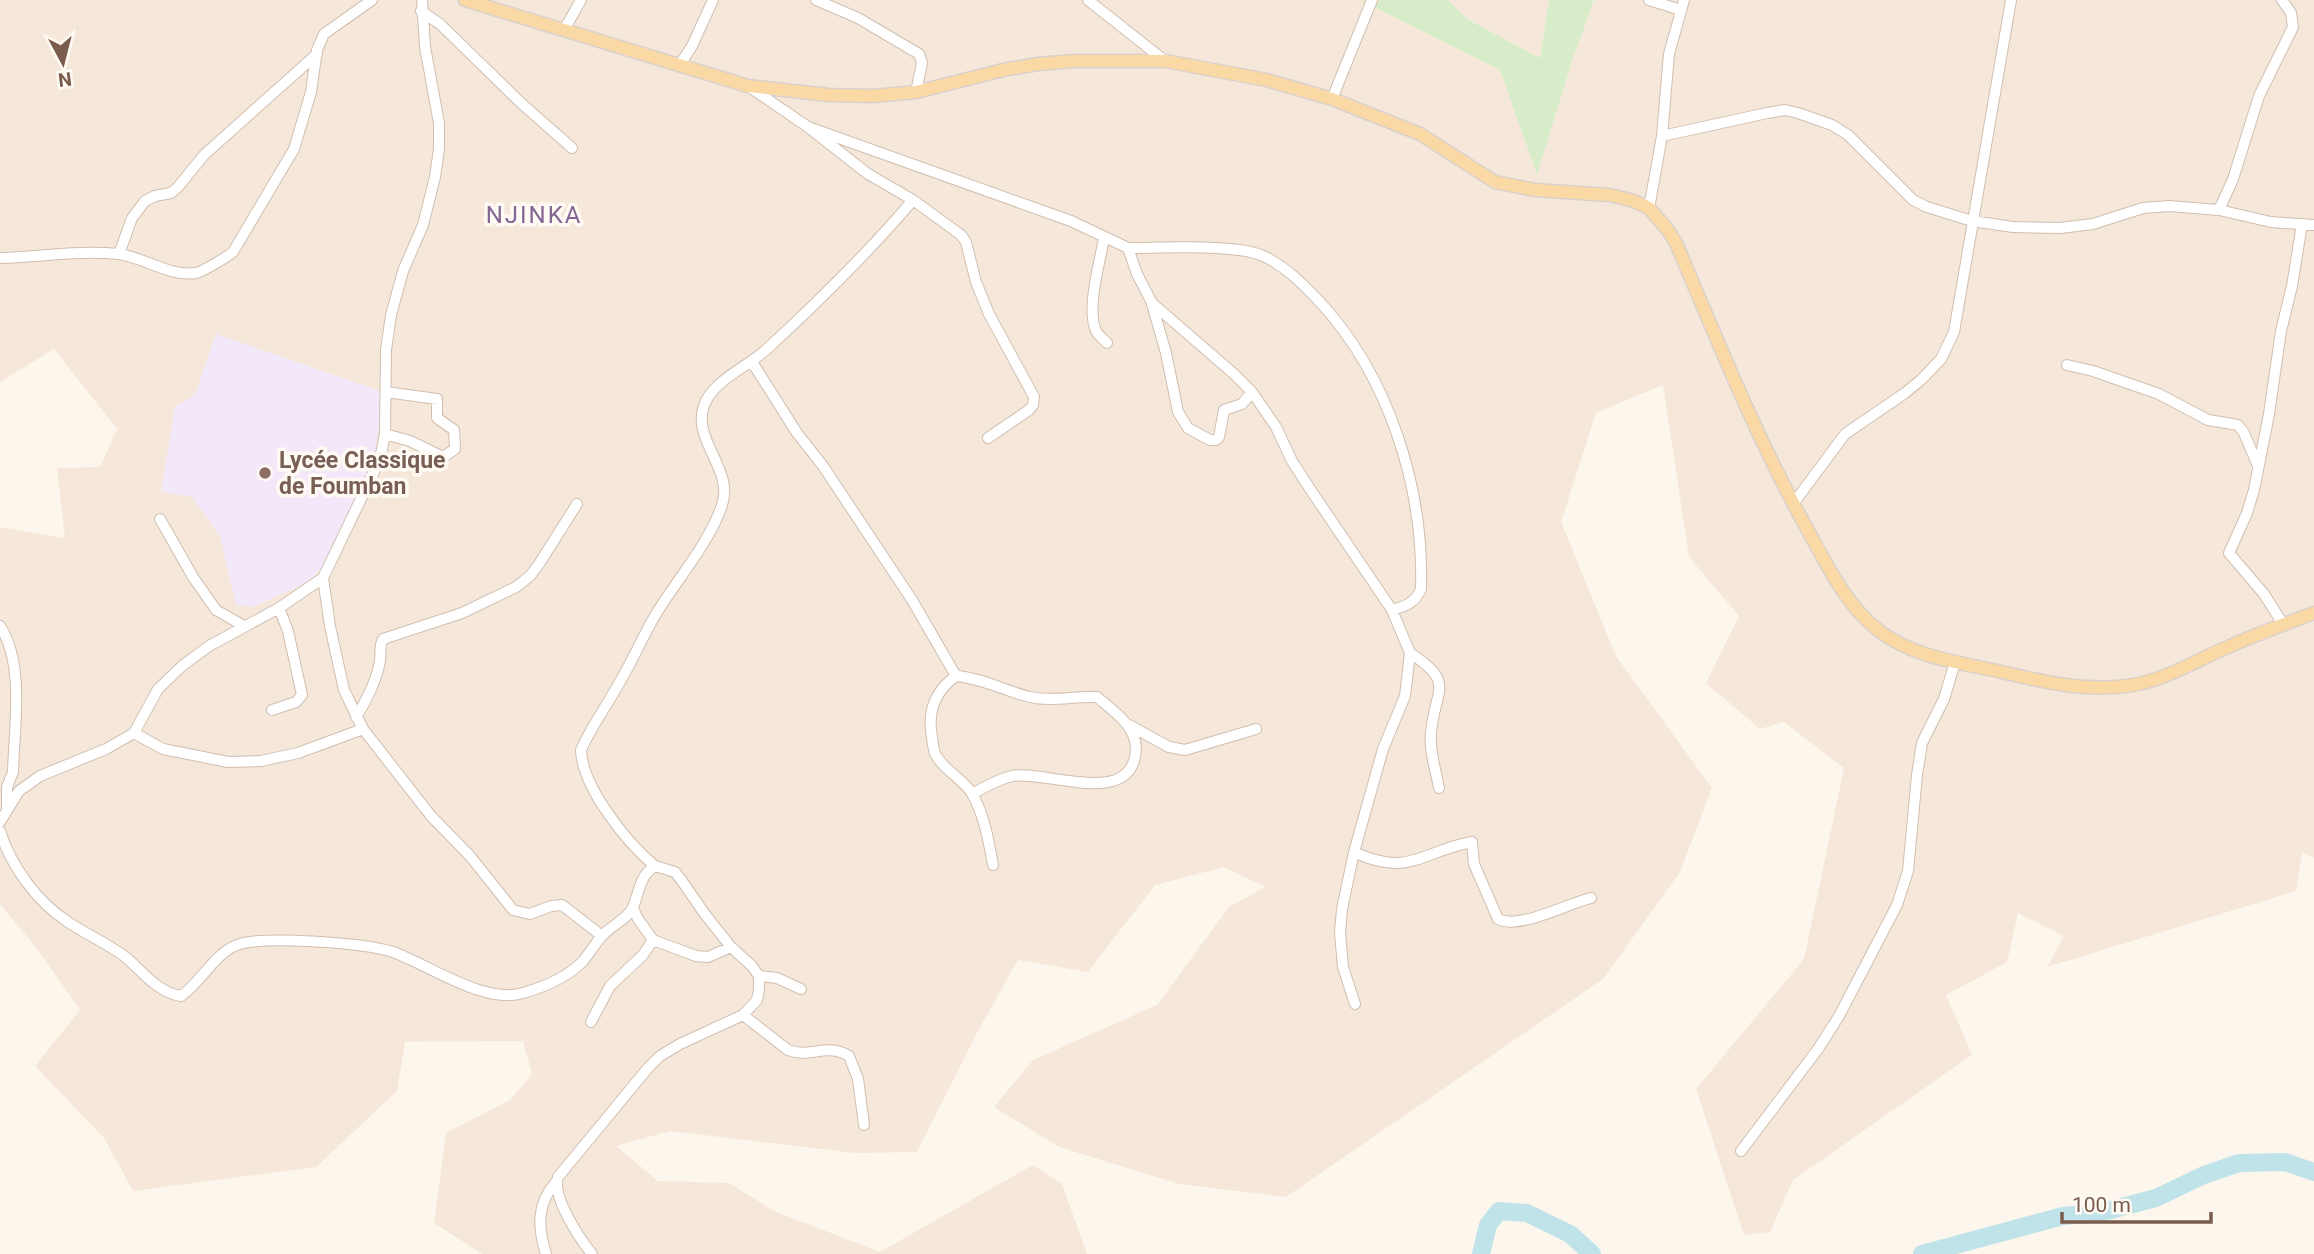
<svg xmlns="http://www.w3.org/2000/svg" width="2314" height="1254" font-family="Roboto,sans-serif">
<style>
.residential{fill:#f5e8da}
.education{fill:#f3e8fa}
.green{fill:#d8ecc9}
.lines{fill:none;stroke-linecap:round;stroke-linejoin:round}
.river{stroke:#bfe3e8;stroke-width:18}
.minor-casing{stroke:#d1beb0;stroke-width:12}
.major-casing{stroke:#dad1cd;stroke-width:15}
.minor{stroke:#fff;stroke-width:10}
.major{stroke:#fbd9a5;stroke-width:12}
.education-dot{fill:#8d6e63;stroke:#fffaf3;stroke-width:2.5}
.labels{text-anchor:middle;stroke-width:7;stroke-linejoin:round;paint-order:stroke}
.education-label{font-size:23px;font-weight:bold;fill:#785e54;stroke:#fffaf3;text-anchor:start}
.neighbourhood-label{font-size:24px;letter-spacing:2px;fill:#846695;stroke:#fffaf3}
</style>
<rect width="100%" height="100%" fill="#fdf6ec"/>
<!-- residential -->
<path class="residential" d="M0,0H1360L1500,70L1537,174L1572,61L1594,0H2314V858L2302,852L2296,891L2047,967L2064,936L2018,913L2007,962L1946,995L1972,1055L1793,1180L1770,1232L1744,1235L1696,1089L1804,959L1844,768L1784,722L1760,729L1706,683L1739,616L1689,557L1663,385L1596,413L1561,522L1616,656L1712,788L1680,872L1603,979L1286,1197L1179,1184L1059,1147L994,1107L1033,1060L1157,1005L1229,907L1265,887L1224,867L1155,885L1088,972L1018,960L978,1031L917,1152L855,1153L670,1131L616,1146L658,1181L729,1183L774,1211L880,1252L1033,1165L1062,1184L1087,1254H482L434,1223L446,1133L510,1100L532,1074L523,1041L405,1042L397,1091L316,1167L133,1191L104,1138L35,1066L80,1010L38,950L0,904V527L65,538L57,468L100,467L117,429L54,349L0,382Z
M1448,0H1549L1540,58L1469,20Z"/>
<!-- education -->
<path class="education" d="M216,334L383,392L374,459L325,563L314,576L300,586L252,607L236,605L220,536L192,497L161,492L175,407L195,395Z"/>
<!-- green -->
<path class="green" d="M1360,0H1448L1469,20L1540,58L1549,0H1594L1572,61L1537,175L1500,70Z"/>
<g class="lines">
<!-- river -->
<path class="river" d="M1481,1254L1488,1225L1499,1211L1527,1213L1570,1234L1592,1254
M1922,1254L2063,1216L2099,1213L2156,1198L2204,1175L2239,1163L2285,1162L2314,1172"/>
<!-- minor casing -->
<g class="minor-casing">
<path id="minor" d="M816,0L858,18L919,54L922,63L916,92
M1088,0L1165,61
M1649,0L1681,10
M421,11L440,24L521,103L572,148
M564,30L581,0
M679,66L692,46L713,0
M751,88L808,127L868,174L913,200L961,235L966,242L976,282L989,314L1034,397L1033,405L1029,410L988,438
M1332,99L1372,0
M808,127L1071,221L1128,248L1137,274L1152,303L1234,374L1252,392L1276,427L1292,461L1310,489L1392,610L1410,653L1405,696L1383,749L1354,852L1342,909L1340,933L1343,967L1355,1004
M1662,136L1767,113L1785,110L1798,113L1832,125L1848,135L1913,200L1927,207L1972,221L2013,227L2060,228L2093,224L2143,208L2169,206L2219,210L2271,222L2314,225
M1649,208L1662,136L1669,54L1684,0
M2219,210L2233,179L2259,96L2293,27L2291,13L2282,0
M1104,238C1100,262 1086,308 1096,331C1098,335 1103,339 1107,343
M1128,248C1162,248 1232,244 1261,255C1284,265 1302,283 1319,301C1389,376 1424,488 1421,589C1415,603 1406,606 1392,610
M119,254L132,218L145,201L155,196L171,193L178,187L204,155L317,54
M0,258C39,257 79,250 118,254C144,257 169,277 196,273C202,272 227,257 233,252L294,149L311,92L317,50L324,34L372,0
M1152,304L1166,353L1178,412L1188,428L1210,440H1216L1219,437L1224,410L1242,404L1252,392
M752,362L797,433L823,466L912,600L956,676
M2067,365L2093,371L2159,394L2208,420L2238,425L2244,433L2258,466
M385,434L410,441L443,457L455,449L454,430L437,418V399L386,392
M1793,504L1845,434L1905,393L1922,379L1941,359L1954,332L2011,0
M160,519L193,577L216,610L244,626
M323,578L330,626L344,690L363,729L431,816L470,856L513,910L530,914L551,906L562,905L602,936
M2283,624L2264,594L2229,553L2247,513L2254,490L2269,414L2281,331L2292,286L2302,224
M0,626C25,664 14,728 13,772L7,787V807
M1410,653C1456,683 1435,688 1431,733C1429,751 1436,770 1439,788
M272,710L296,702L302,695L288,631L279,608
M356,717C366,702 377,679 380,661C381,652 379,647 383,639L462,613L516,587L530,576L539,564L577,504
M1129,725L1169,747L1185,750L1256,729
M134,733L163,749L228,762L261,761L298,753L363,729
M972,794C985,787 998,779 1012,776C1044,770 1125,806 1135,757C1141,729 1116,713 1097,697C1074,696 1052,702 1030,697C1005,691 982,678 956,676C935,691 927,711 932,737C933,744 933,752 937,757C946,771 962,779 971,792C984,813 989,842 993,865
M0,822L19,791L40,776L106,749L134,733L158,689L182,666L209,646L279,608L323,578L380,459L385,434L386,350L391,315L403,271L423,225L435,177L439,149V123L425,47L422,0
M0,831C11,866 37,902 68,922C86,934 106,943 124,956C143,971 156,992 181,996C202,982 215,951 240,944C267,936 366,943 393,952C429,965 485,1005 523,993C544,987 568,977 583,961C590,953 595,943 603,935C611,926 629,918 633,907C640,891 639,876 655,866L675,872L682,881L704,913L731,947L752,966L759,976V990L757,1000L743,1015L680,1044L660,1056L648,1068L558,1177C551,1196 580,1239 592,1254
M1354,852C1409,878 1422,851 1472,842L1474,864L1498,919C1519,930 1566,904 1591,898
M655,866C627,843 582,787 581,750C592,725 608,704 621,680C633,659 643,636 656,614C676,581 710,542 722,505C735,467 686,437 707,399C719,378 750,365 768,348C819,301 868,253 913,200
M633,908L638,919L653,940L696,956L708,957L731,947
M759,976L777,978L801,989
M743,1015L788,1050C811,1059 825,1042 849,1056L858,1079L864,1125
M591,1022L610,986L643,955L653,940
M1741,1151L1818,1049L1839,1016L1897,905L1908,871L1917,775L1922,743L1944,699L1955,662
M546,1254C538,1228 536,1204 556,1182"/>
</g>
<!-- major casing -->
<g class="major-casing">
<path id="major" d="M465,0L748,86L829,95L873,96L916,92L1003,70L1038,64L1073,61H1165L1267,80L1332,99L1420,134L1495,182L1535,190L1610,195L1634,201L1649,208L1667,229L1676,243C1718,342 1758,442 1811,536C1829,569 1848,607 1878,630C1914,658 1959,662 2002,672C2047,683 2092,693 2138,684C2167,678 2194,662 2221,650C2251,636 2282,625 2314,613"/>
</g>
<!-- minor -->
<use href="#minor" class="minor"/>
<!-- major -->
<use href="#major" class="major"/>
</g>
<!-- markers -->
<circle class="education-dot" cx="265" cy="473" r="7"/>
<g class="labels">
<!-- education labels -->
<g class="education-label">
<text x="279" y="468">Lycée Classique<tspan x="279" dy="26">de Foumban</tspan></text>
</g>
<!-- neighbourhood labels -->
<g class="neighbourhood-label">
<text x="534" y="223">NJINKA</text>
</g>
</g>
<!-- north arrow -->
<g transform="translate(63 63) rotate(173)" stroke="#fffaf3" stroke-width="5" paint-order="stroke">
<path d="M0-5L12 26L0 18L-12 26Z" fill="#7a5c4d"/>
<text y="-10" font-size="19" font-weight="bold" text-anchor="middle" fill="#7a5c4d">N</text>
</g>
<!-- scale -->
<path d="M2062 1212v10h149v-10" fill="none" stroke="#7a5c4d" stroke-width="3.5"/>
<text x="2072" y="1212" font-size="21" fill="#7a5c4d" stroke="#fffaf3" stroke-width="5" paint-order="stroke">100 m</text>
</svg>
